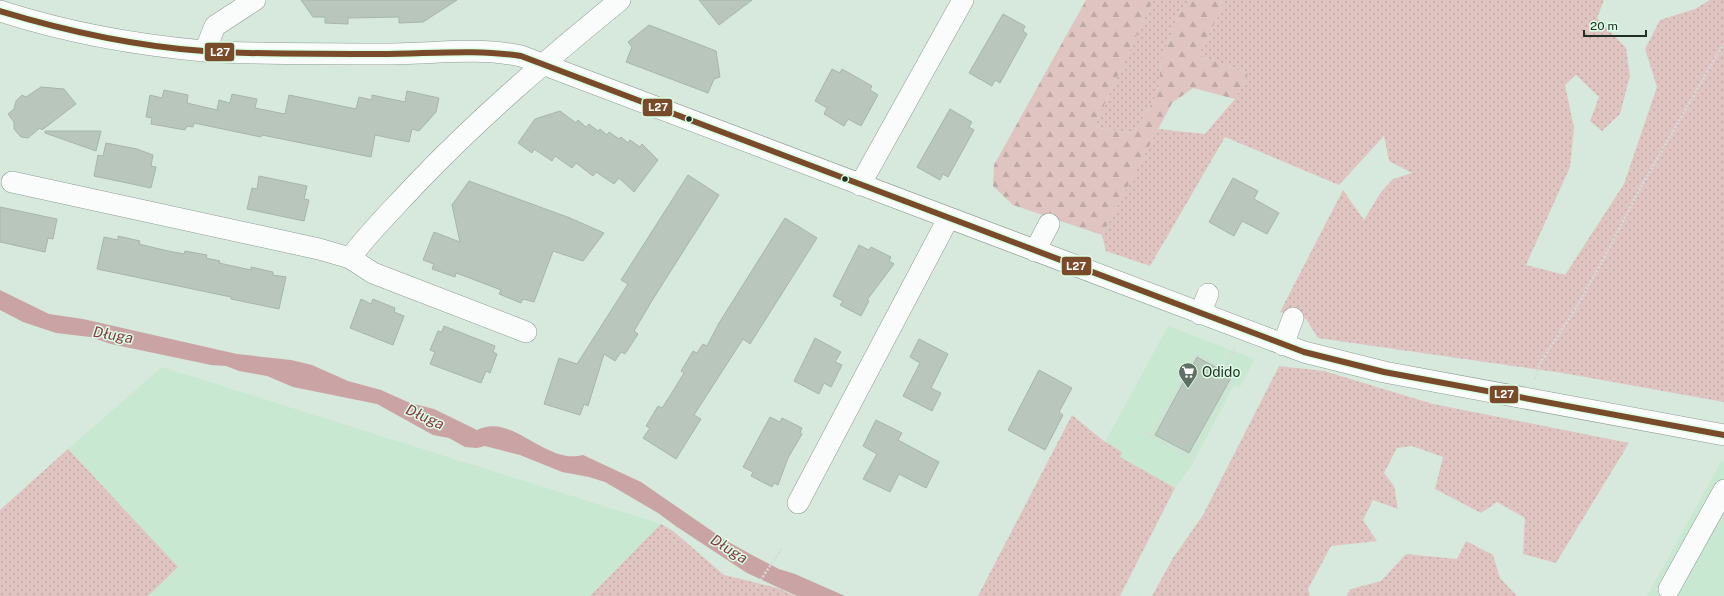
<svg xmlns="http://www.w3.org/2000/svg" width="1724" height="596" font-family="'Public Sans',sans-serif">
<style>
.built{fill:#c9e8d2}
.grass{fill:url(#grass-dots)}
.forest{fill:url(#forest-firs)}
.water{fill:#caa4a5}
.building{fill:#b8c6bc;stroke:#a7b5ab}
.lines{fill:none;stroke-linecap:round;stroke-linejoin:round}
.minor-casing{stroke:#8e9b92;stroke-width:22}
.path{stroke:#d6dbd8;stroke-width:2.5;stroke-dasharray:2 2;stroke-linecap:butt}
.minor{stroke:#f9fcfa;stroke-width:21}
.bus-1-casing{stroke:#dcffe6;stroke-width:9}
.bus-1{stroke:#7a4b2a;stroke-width:6}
.bus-dot{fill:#222f26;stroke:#dcffe6;stroke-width:1.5}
.labels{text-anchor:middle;stroke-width:3;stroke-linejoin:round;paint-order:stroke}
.poi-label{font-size:14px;fill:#222f26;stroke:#dcffe6;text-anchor:start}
.water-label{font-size:15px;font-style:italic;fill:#863946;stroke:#dcffe6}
.line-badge{stroke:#dcffe6;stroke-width:1.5}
.badge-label{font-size:11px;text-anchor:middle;font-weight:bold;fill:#fff}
</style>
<defs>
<pattern id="grass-dots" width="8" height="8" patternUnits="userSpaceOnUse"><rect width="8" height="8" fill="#dfc4c2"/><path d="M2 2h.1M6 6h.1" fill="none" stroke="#bfa9a7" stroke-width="1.8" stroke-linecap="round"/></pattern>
<pattern id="forest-firs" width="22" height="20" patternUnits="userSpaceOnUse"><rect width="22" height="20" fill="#dfc4c2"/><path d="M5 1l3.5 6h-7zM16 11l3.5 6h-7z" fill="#bfa9a7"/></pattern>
</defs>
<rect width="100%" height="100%" fill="#d7e9dc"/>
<!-- built -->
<path class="built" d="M1168,326L1255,359L1240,387L1234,385L1192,465L1175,488L1119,457L1105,442Z
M162,367L661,524L590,596H148L177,567L68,449Z
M1722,460L1724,461V596H1647Z"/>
<!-- grass -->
<path class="grass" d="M1153,0H1189L1179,13L1161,61L1158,93L1133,134L1094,127Z
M1219,0H1604L1597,18L1626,48L1630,76L1620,114L1602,131L1590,121L1599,97L1576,75L1565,85L1574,128L1570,167L1526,265L1565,275L1624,184L1657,87L1645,49L1660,20L1695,9L1710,0H1724V402L1563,373L1318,338L1306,319L1280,312L1343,190L1364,220L1381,192L1393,179L1412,173L1389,161L1384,136L1339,185L1225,137L1150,266L1106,251L1102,235L1158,129L1205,134L1235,99L1248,74L1198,55L1223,7Z
M1279,366L1324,371L1433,404L1629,443L1556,563L1523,554L1525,518L1497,502L1481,513L1435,489L1443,457L1412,446L1397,448L1384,473L1394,486L1398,509L1373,500L1363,520L1377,541L1331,546L1308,589L1310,596H1152L1173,558L1203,515Z
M1072,415L1105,442L1122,452L1120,457L1175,488L1120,596H978Z
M68,449L178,567L148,596H0V510Z
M661,524L673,531L724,575L778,588L795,596H590Z
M1466,541L1493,555L1500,578L1517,596H1346L1351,589L1381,581L1406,554L1457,559Z"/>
<!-- forest -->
<path class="forest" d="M1086,0H1153L1094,127L1133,134L1158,93L1161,61L1179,13L1189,0H1219L1223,7L1198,55L1248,74L1235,99L1193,88L1172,103L1102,235L1013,205L993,186L994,165Z"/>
<!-- water -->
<path class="water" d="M0,290L49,314L83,319L237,354L291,360L312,365L348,381L381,390L410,403L434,409L477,430C513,412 545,465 583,455L641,482L725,540L752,555L779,569L795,574L845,596H797L747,573L677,527L658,513L605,482L589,477L562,472L520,455L485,446L477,448L465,447L449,438L433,435L377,404L293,387L267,376L239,371L226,366L211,365L111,344L90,337L56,333L23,322L0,310Z"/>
<!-- building -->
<path class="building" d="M301,0H457L423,22L399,23V17L348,18V24L325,23V17H313Z
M699,0H752L719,25Z
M1003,14L1025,26L1023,31L1027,34L1000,83L995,80L992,86L969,73Z
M649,25L716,51L720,77L714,79L708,93L626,62L632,47L628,42Z
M832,69L840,73L842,69L872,86L870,90L878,95L861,126L848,119L844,126L824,114L827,108L815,101Z
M41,87L64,89L76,104L42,130L40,128L28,138L21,137L14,129V122L8,114L14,109L16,101L22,95L26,97Z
M164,90L188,95L187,103L217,110L219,100L230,103L232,94L257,99L255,108L285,114L289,95L356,109L359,97L372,100V95L405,102L407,91L439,98L436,112L419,131L412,129L409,142L375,135L371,157L262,135L261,137L194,123L193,127L187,126L185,130L151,124L152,118L146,117L150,95L162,98Z
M950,109L972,122L969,127L974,130L948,177L943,174L940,180L917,167Z
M560,111L576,123L578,120L586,127L589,124L598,131L600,129L607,135L609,132L619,139L621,137L628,143L630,140L640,147L642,144L658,160L634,192L619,178L614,184L596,172L593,176L576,163L572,168L555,156L552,161L534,149L532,153L518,143L535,119Z
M45,131H101L96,151L45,133Z
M106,143L137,149L153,155L151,166L156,167L151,188L94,176L98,155L103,156Z
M688,175L719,195L653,299L634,331L638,334L625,354L621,352L615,361L604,354L588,406L584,404L580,415L544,404L559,358L577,364L628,284L621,280Z
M259,176L307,186L304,199L309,200L304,221L247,209L252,188L257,189Z
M1233,178L1258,191L1254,199L1279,213L1267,234L1242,221L1234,236L1209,222Z
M469,181L570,218L604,233L583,261L553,251L534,302L523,299L521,303L499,294L501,290L467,277L456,273L455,277L432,269L434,264L423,260L434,232L460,242L452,205Z
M0,207L57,219L53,239L48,238L45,252L0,242Z
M785,218L817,238L750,344L743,339L694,415L701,419L676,459L643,438L650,428L646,426L658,406L662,408L673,391L684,373L681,371L693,351L697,353L703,344L707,346L719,323Z
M118,236L140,241L139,244L168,251L184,254L185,251L207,255L206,258L220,261L219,263L251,270V267L273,272V275L286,277L279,309L231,299V297L97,269L104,237L118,240Z
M859,245L869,250L871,247L891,257L889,261L894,264L867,300L869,301L861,316L840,305L843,301L833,296Z
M361,299L371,304L373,299L395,308L394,312L404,316L393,345L350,328Z
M444,326L495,346L493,352L497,354L490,373L486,371L481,383L430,364L435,352L430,350L438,331L442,332Z
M815,338L841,352L835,362L842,365L831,387L824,383L819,394L794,381Z
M919,339L948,354L931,388L941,393L932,411L903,396L920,363L910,357Z
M1197,357L1232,376L1189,453L1155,435Z
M1039,370L1072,388L1059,412L1063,415L1045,450L1008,430Z
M770,417L780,422L782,418L802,428L800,433L802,434L788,458L778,485L774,483L772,487L751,476L753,472L743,467Z
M876,420L902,433L898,440L939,462L926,488L899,474L890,492L863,479L877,454L863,446Z"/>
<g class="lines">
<!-- minor casing -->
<g class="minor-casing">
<path id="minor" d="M0,11C65,32 136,45 204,51C260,55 320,53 377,54C425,55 474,46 521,56L1304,352L1384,372L1724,435
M205,51L215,26L255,0
M12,182L319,249L350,258C370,231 394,208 417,183C480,117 549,58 620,0
M860,185L963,0
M1035,251L1049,224
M350,258L373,273L526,332
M1200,314L1208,294
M1283,345L1293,318
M798,503L948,219
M1669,589L1724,490"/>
</g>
<!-- path -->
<path class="path" d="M1224,368L1235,348
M1535,379L1540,363L1578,305L1610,247L1638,192L1724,43
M1143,432L1151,436L1196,355H1199L1235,375L1190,458L1151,436
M756,587L782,548"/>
<!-- minor -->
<use href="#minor" class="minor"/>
<!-- bus-1 casing -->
<g class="bus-1-casing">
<path id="bus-1" d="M0,11C66,31 135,46 204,51C259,55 315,53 370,54C421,55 471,48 521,56L1304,352L1384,372L1724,435"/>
</g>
<!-- bus-1 -->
<use href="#bus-1" class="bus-1"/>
</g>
<!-- icons -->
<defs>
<g id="supermarket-pin" transform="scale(1)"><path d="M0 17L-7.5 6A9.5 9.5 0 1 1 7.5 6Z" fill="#617066" stroke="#dcffe6"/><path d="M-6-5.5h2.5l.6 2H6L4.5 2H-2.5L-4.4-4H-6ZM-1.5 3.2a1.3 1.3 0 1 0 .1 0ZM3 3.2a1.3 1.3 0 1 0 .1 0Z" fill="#fff"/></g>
</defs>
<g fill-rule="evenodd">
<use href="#supermarket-pin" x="1188" y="372"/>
</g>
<!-- markers -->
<g class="bus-dot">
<circle cx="689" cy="119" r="3.5"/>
<circle cx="845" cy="179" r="3.5"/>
</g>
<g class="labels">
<!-- poi labels -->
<g class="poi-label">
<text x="1202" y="377">Odido</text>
</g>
<!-- water labels -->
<g class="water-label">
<text transform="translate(113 335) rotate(10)" y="5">Długa</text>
<text transform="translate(425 417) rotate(24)" y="5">Długa</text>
<text transform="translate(729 549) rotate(32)" y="5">Długa</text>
</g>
</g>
<g class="line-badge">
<rect x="204" y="42" width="31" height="20" rx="4" fill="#7a4b2a"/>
<rect x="642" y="98" width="31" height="19" rx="4" fill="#7a4b2a"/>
<rect x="1061" y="256" width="31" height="20" rx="4" fill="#7a4b2a"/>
<rect x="1489" y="385" width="30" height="19" rx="4" fill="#7a4b2a"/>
</g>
<g class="badge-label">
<text x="220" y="56">L27</text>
<text x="658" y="111">L27</text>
<text x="1076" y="270">L27</text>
<text x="1504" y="398">L27</text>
</g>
<!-- scale -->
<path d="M1584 30v6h62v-6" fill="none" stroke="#222f26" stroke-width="2"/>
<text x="1590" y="30" font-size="12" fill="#222f26" stroke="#dcffe6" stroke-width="3" paint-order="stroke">20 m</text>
</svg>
